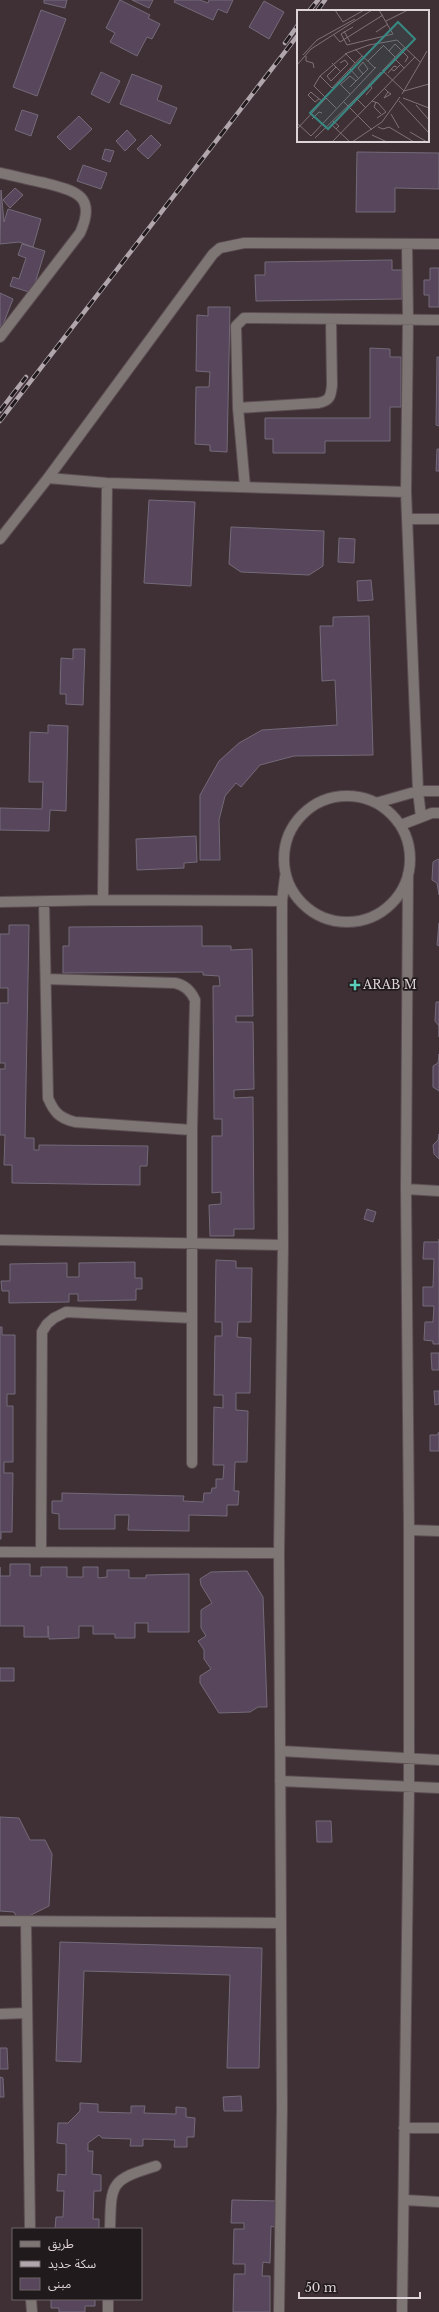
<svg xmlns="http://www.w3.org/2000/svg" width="439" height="2312" font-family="'Libre Baskerville','Noto Sans Arabic',serif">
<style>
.building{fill:#57465c;stroke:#746a78}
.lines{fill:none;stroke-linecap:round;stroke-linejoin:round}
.minor-casing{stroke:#5c4e53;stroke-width:12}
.minor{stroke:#7e7674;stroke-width:10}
.rail-casing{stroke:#b1a6ab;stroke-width:4.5}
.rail{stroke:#211a1d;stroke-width:3;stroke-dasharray:9;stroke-linecap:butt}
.poi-dot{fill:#5cceba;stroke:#211a1d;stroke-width:1.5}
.labels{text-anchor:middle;stroke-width:3.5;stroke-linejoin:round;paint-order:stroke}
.poi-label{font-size:12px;fill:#ded4d8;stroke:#211a1d;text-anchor:start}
.inset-road{fill:none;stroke:#7f7277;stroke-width:1}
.view{fill:#388983;fill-opacity:0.15;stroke:#388983;stroke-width:2}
.inset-edge{fill:none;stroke:#ded4d8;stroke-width:2}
</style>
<rect width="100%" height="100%" fill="#3f3036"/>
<!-- building -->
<path class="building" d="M44,0H67L65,8L44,3Z
M120,0L150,15L148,18L160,24L152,39L147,37L137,56L110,42L115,33L106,28Z
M132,0H153L149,8Z
M175,0H200L208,3L209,0H233L227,13L218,9L213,20L174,2Z
M264,1L284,12L269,39L249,27Z
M41,10L66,19L37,96L13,87Z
M101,72L120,81L109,103L91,94Z
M132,74L162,86L157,100L177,108L170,124L120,104Z
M22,110L38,115L31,136L15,130Z
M79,116L92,129L70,150L57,137Z
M127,130L136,140L125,151L116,141Z
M151,135L161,145L148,159L137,149Z
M105,149L114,151L110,162L102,159Z
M357,152L439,153V189L395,188V212H356Z
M83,165L107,173L101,189L77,181Z
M15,188L23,195L10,208L3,200Z
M1,190L4,222L8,209L41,219L33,247L19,242L0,244Z
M22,244L45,251L32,293L10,286L13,277L19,279L26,258L18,255Z
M392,260V270H402V299L256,301L255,275H265V262Z
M430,268H439V307H429V295H424V280H430Z
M0,293L13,299L2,327L0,326Z
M208,307H230L227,452L210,451V445L195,444L196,387H209L210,372L196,371L197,315L208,316Z
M370,348L390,349V357H401V407H390V441H325V453H273V439H265V418H370Z
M437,357H439V426L436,425Z
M437,449H439V471H436Z
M149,500L195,502L191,586L144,583Z
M231,527L324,531L323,566L309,575L241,572L229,564Z
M339,538L355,539L354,563L338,562Z
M371,580L373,600L358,601L357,581Z
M369,616L373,755L294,756L260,765L241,787L236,783L225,796L219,820L220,860H200V795L219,761L239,743L262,730L337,725L335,680L322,681L320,626H333V617Z
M73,649H85L83,705L66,704V694H60L61,658L73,659Z
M48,725L68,726L66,811L50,810L49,831L0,830V808L42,809L43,782H29L30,732L48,733Z
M196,836L197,862L184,863V868L137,870L136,839Z
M438,859L439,860V895L437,883L432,880L433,862Z
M439,923V946L437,945Z
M9,925H29L25,1138H34V1150H39V1145L148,1146L147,1166H140V1185L12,1183V1165H4L5,1135H0V1069H5V1063H0V1003H8V988H0V934H9Z
M202,926V946H231V950L252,949L253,1016H236V1022H253L254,1089L234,1090V1098L253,1097L254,1229H234V1236H210L209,1205L221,1204V1192L212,1193V1136H222V1119H214L213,986H220L219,976L203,975V972L63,973V946H69V927Z
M436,1002H439V1037V1026L435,1021Z
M439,1054V1091L433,1087V1066L438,1063Z
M439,1134V1159L434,1154L433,1145L438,1140Z
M367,1209L376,1212L373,1222L364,1219Z
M439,1239V1344H433V1341L424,1340L425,1322H433L434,1306H423V1287H433L434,1259H423L424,1242H439Z
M216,1260L236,1261V1268H252L251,1322H238L237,1337L251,1338L250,1393H236V1410L248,1411L247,1462H235L234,1491H239L238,1505H227V1516L189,1515V1531L128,1530L129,1515H115V1529H59V1514L52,1513V1501H62V1493L184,1496L183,1501L203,1502L204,1493H211L212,1488H216V1479H223L224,1465H213L214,1407L223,1408V1395H214L215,1336H222V1322H215Z
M135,1262V1278H142V1289H136V1300L78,1301V1294H69V1302L9,1303V1291H2L1,1281H10V1264L67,1263V1277H79V1263Z
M0,1327H2V1335H15V1394H7V1406H13V1462H4V1473H13L12,1532H1V1539H0Z
M431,1353H439V1370H432Z
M434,1391H439V1404L435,1405Z
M439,1432V1451H430V1435H437Z
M10,1564H30V1576H41V1567H67V1577H83V1567H98V1578L107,1577V1570H129V1578H146V1575L189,1574V1632H148V1623H135V1638H115V1634H93V1626H79V1638L49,1639L48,1626V1637H24V1626H0V1567V1576H10Z
M247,1571L263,1597L267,1707H258L250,1712L219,1713L200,1683V1676L211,1669L204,1659V1650L198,1641L206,1636L201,1628V1610L212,1603L201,1585L200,1579L211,1572Z
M0,1668H14V1681H0Z
M0,1817L19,1818L30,1840H45L52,1854L49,1906L29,1916H16L14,1912L0,1911Z
M316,1821H331L332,1842H317Z
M60,1942L262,1948L259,2068H227L230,1975L84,1971L81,2062L56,2061Z
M0,2048H7L8,2069H0Z
M0,2077L3,2078L4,2097H0Z
M241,2096L242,2111H224L223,2097Z
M80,2103L98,2104V2112L131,2113V2106H145L144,2113L176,2114V2107L186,2108V2117L195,2118L194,2137H187V2147H174L175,2140L143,2139V2146H130L131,2139L102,2138L99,2135L88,2143V2151H93L92,2174L101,2175V2191H94L93,2219H99V2229H55L56,2217H63L64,2191H57L58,2174L66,2175V2144L57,2143L58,2123H68L80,2111Z
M232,2200L277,2201V2228L271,2226L270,2263L263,2262L262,2276H270V2312H233L234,2274H245V2264H233L234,2229H244V2223H231Z
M51,2299H95V2306H85V2312H59V2308H51Z"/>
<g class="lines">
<!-- minor casing -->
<g class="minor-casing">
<path id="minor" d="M0,173C15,176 30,180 45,183C76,191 97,196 80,233L0,337
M407,244L408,319L406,492L418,791L421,817
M238,408L318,403C330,401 331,396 332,385L331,320
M48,478L107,483L406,492
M245,487L238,408L236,326L244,318L439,320
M407,519H439
M0,539L48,478L213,254L220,248L244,243L439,244
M284 859a63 63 0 1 1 126 0a63 63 0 1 1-126 0Z
M376,803L418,791H439
M401,825L432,813H439
M408,874L406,1189L409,1530L439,1531
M103,900L107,483
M0,902L103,900L282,901
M44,902L48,1098C54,1112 59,1118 75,1122L192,1130
M46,979L175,983C185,985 191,991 195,1000L192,1130V1463
M406,1189L439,1191
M0,1240L283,1245
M41,1551L42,1332L47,1324L54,1318L66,1312L192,1318
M0,1552L279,1553
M281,1751L439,1760
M280,1781L439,1788
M0,1921L280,1923
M26,1923L30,2229
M0,2014L27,2013
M404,2128H439
M405,2200L439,2202
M110,2229C111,2183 110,2180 156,2166
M31,2299L32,2312
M108,2312V2299
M279,2312L282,2108L279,1553L283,1245L282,937V901L285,877
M402,2312L409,1788V1530"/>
</g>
<!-- minor -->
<use href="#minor" class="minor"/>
<!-- rail casing -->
<g class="rail-casing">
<path id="rail" d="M309,11L318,0
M317,11L325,0
M285,43L298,25
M0,411L26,377
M0,421L298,35"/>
</g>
<!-- rail -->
<use href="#rail" class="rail"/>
</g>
<!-- markers -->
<path class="poi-dot" d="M353 979h4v4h4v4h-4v4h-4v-4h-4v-4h4z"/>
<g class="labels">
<!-- poi labels -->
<g class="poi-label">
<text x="363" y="989">ARAB M</text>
</g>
</g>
<!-- overview -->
<g transform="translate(297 10)">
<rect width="132" height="132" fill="#3f3036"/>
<path class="inset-road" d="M38,0L46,12L67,0M89,11L111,0M56,17L44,24L50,35L96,24L82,0M47,21L53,32M79,22L91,14M37,25L43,32L86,5M86,35L98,47M58,39L78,58M92,41L98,34L111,47L108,52M48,43L58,53M6,45L20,30L58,9M9,46V51L16,53L17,58M65,46L35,78L23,66L50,43L72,35L100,30L123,52M97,48L107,58M71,51L87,35M35,53L44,62M0,55L14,39L75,0M39,57L30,66L34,71L51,54L48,50L43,53M53,59L62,69M94,59L97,61L104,54M85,60L107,81L132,74M86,60L108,37M91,63L97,56L100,57M66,64L61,58L66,52M23,66L17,76L39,98M41,72L53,84M44,74L53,66L59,71M53,77L71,59L66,52M87,78L91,82L94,84L87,88L91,82M105,84L130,41M69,85L75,78L72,74M106,88L132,98M22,89L18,92L11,85L14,82L15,83L26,92M46,91L75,120M75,91L81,93L89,102L80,108M102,91L132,123M79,92L77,97L84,104M119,95L132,110M69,98L59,88L84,62M94,104L102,118M15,109L22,102L25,103M36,111L42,116L39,119M0,113L14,126M34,114L53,132M81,117L86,119L92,117L117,132M0,119L29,88M113,122L130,132M75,125L90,132M14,126L79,57M18,128L59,88M35,132L118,47M55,132L85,112L103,87"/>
<path class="view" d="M101,12L118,29L31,119L13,103Z"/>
<rect width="132" height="132" class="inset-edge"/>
</g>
<!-- legend -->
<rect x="12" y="2228" width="130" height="72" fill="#211a1d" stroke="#6d6468"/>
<rect x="20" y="2241" width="20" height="6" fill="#7e7674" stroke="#6d6468"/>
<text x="48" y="2248" font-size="12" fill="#ded4d8">طريق</text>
<rect x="20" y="2261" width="20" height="6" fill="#b1a6ab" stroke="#6d6468"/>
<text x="48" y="2268" font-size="12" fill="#ded4d8">سكة حديد</text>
<rect x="20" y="2278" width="20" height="12" fill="#57465c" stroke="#6d6468"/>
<text x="48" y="2288" font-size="12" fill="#ded4d8">مبنى</text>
<!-- scale -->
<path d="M299 2292v6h121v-6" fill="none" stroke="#ded4d8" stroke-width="2"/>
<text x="305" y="2292" font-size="12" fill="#ded4d8" stroke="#211a1d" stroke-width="3" paint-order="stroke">50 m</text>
</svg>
